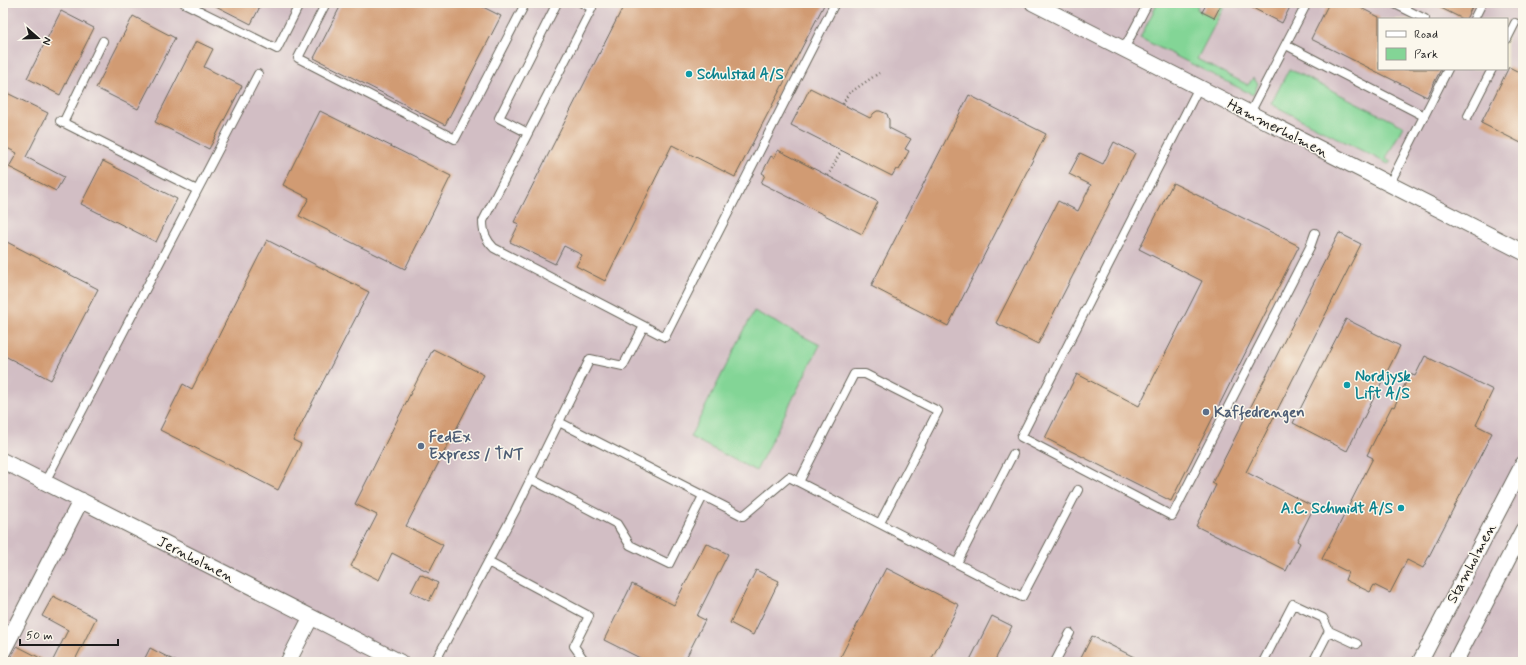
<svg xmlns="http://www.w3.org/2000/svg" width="1526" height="665" font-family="Mynerve,sans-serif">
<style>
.industrial{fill:#d2bec4;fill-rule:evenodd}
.green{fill:#83d596;stroke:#507859}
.building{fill:#d19b73}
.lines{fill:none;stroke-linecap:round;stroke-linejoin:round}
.service-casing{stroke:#666358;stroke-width:10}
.minor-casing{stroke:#666358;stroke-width:17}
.path{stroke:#666358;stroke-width:2.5;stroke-dasharray:1 3;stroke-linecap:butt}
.service{stroke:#fff;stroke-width:8}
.minor{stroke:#fff;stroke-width:15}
.culture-dot{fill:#0f9aa8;stroke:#fbf7ec;stroke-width:1.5}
.service-dot{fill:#5c6f8a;stroke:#fbf7ec;stroke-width:1.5}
.labels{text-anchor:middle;stroke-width:3;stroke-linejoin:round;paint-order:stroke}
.culture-label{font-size:15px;font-weight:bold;fill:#0d838f;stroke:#fbf7ec;text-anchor:start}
.street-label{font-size:15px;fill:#1c1c1c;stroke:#fbf7ec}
.service-label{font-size:15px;font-weight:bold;fill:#4e5e75;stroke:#fbf7ec;text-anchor:start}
</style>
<rect width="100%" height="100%" fill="#fbf7ec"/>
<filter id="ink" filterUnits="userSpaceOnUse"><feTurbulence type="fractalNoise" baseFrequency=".025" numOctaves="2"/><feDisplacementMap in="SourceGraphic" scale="8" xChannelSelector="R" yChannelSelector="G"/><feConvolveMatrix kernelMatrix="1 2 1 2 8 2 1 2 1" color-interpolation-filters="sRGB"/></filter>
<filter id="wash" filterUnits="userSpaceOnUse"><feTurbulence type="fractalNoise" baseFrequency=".012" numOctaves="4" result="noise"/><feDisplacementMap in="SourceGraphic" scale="16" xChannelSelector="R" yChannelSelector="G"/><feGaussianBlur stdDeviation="0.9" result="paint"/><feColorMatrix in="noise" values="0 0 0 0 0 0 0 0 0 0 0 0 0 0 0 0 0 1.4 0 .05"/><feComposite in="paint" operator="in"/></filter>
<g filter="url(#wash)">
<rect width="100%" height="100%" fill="#eee6c8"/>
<!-- industrial -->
<path class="industrial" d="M3,3H1523V662H3ZM1379,19H1507V69H1379Z"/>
<!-- green -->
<path class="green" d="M1156,3H1199L1197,9L1214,18L1221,5L1224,7L1197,59L1248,85L1253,78L1258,84L1253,95L1140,38L1155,8Z
M1289,69L1403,126L1386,159L1391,162L1388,164L1271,104Z
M754,311L820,345L756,471L690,437Z"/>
<g id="blocks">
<!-- building -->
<path class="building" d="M210,3H262L251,24Z
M342,3H475L501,16L445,125L314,58Z
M625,3H825L735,177L672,145L605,281L576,266L582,255L564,246L555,264L510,242L519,224L514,222Z
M1207,3H1222L1214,18L1202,12Z
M1243,3H1292L1282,23Z
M1329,3H1351L1379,17V69H1441L1427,97L1311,39Z
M1431,3H1474L1466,19H1463Z
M61,11L94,28L60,95L27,78Z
M133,16L175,38L138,109L96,88Z
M196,41L213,49L204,67L242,86L209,149L155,122Z
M1509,67L1523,74V144L1481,123Z
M810,88L870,118L874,113L877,111H880L887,114L889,120V128L911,139L905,149L909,151L899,170L896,169L892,176L791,125Z
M7,93L48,113L26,157L64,177L56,191L9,167L17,153L3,146V101Z
M969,95L1046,134L948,326L871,286Z
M320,111L451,176L405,269L299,216L309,198L283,185Z
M1114,142L1135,153L1038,344L996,323L1058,201L1078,211L1091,185L1069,174L1080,153L1103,164Z
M778,150L878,202L862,234L761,183L765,175L762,173L771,156L774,158Z
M103,161L177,199L156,242L81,204Z
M1173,183L1299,246L1171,501L1045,438L1077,374L1139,406L1202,281L1139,249Z
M1339,233L1361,244L1246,472L1314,507L1297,541L1300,543L1286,571L1196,526L1216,485L1212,483Z
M3,240L98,289L51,380L3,355Z
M267,240L369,292L293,440L301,444L278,490L160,430L183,384L192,389Z
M1346,319L1400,346L1347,451L1293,423Z
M433,349L484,375L406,526L443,545L429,572L392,553L379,580L351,566L377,515L355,504Z
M1425,356L1493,390L1476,425L1492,433L1423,568L1407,560L1390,593L1374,585L1370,592L1345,580L1348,572L1322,559L1373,458L1367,455L1392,406L1394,407L1410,374L1415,376Z
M706,543L728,554L697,616L705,620L684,662H648L604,640L632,584L674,605Z
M886,568L959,605L930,662H838Z
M756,570L779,581L753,635L730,623Z
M420,574L438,583L429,601L411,592Z
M53,596L96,618L74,662H52L68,630L42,616Z
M992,616L1012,626L994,662H969Z
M1092,636L1144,662H1079Z
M17,646L48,662H9Z
M150,648L177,662H143Z"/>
</g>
</g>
<g filter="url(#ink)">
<use href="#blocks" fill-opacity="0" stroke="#666358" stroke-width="1"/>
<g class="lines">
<!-- service casing -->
<g class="service-casing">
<path id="service" d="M184,3L277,49L300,3
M326,3L298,58L455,139L525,4L523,3
M582,3L592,8L483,221C483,233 486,240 494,248L665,337L835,3
M1393,3L1425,19
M1474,19L1482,3
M1507,39L1515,23
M1286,45L1424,116
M1124,49L1148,3
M1199,87L1021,437L1172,516L1310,247L1315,233
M1250,113L1307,3
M1468,116L1492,69
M60,121L197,190
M63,123L103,41
M528,133L499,118L557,3
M1389,185L1448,69
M559,422L743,516L789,477L1022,597L1078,490
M531,479L617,524L630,545L669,564L703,496
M45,482L258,74
M799,482L854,374H865L938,411L880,523
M488,562L589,616L574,646L584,660L583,662
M957,563L1013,454
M435,662L515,511L590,359L623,366L644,326
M1055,662L1070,633
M1263,662L1293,604L1323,618L1329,631L1357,644
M1313,662L1329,631"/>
</g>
<!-- minor casing -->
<g class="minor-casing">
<path id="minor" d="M1033,3L1523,252
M3,461L400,662
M3,651L81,500
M288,662L311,617
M1420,662L1523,464
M1455,662L1523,530"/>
</g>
<!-- path -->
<path class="path" d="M843,104L848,94L879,73
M828,176L841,151"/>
<!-- service -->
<use href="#service" class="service"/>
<!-- minor -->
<use href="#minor" class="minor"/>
</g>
</g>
<!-- markers -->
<g class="culture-dot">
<circle cx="689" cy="74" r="4"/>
<circle cx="1347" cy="385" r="4"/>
<circle cx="1401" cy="508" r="4"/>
</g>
<g class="service-dot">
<circle cx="1206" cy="412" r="4"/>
<circle cx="421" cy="446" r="4"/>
</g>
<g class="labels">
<!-- culture labels -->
<g class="culture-label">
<text x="697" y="79">Schulstad A/S</text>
<text x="1355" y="381">Nordjysk<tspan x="1355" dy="17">Lift A/S</tspan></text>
<text x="1393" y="513" text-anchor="end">A.C. Schmidt A/S</text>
</g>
<!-- street labels -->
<g class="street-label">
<text transform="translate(1278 128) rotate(27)" y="5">Hammerholmen</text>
<text transform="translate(196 559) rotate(27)" y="5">Jernholmen</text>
<text transform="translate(1471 563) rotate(-62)" y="5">Stamholmen</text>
</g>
<!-- service labels -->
<g class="service-label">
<text x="1214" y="417">Kaffedrengen</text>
<text x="429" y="442">FedEx<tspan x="429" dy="17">Express / TNT</tspan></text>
</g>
</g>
<!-- margin -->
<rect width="1526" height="665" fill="none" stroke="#fbf7ec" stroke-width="16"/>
<!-- legend -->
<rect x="1378" y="18" width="130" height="52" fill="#fbf7ec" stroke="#a29f99"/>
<rect x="1386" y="31" width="20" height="6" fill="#ffffff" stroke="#a29f99"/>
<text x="1414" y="38" font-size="12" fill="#1c1c1c">Road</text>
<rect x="1386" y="48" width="20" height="12" fill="#83d596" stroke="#a29f99"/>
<text x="1414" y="58" font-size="12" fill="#1c1c1c">Park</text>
<!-- north arrow -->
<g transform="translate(38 38) rotate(110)" stroke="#fbf7ec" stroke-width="3" paint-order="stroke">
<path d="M0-3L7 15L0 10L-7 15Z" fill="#1c1c1c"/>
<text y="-6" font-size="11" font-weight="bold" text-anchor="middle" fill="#1c1c1c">N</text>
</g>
<!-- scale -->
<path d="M20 639v6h98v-6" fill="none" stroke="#1c1c1c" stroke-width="2"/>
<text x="26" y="639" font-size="12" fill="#1c1c1c" stroke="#fbf7ec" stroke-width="3" paint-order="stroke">50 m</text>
</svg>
